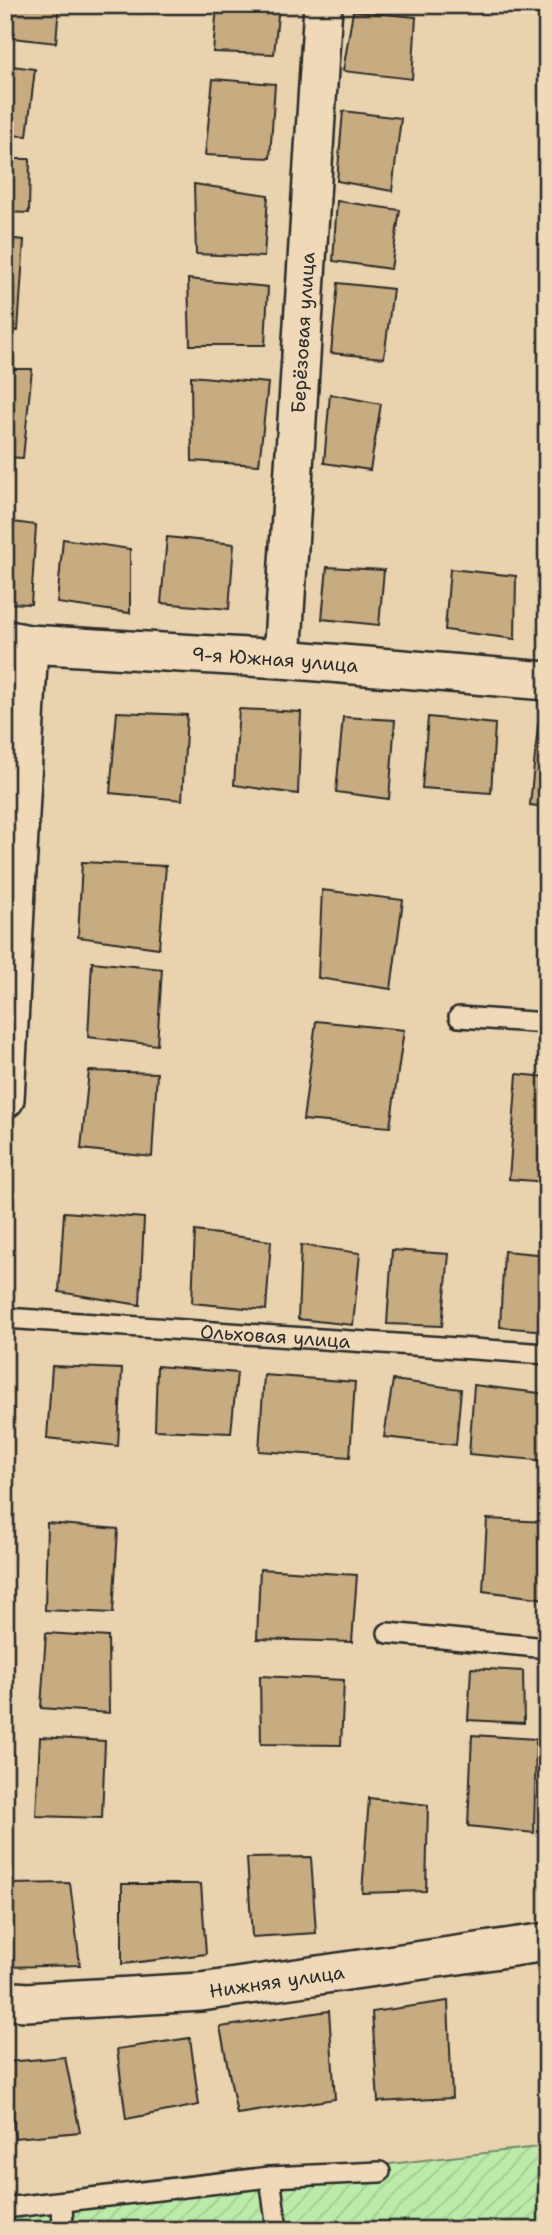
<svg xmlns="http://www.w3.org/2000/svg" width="552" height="2235" font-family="'Shantell Sans',sans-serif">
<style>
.garden{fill:url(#garden-furrows);stroke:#738a6a;stroke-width:2}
.building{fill:#c7ac81;stroke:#2b2b2b;stroke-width:2}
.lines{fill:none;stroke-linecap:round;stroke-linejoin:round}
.lane-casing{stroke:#2b2b2b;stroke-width:24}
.street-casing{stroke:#2b2b2b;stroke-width:42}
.lane{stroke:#efd9b8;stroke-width:19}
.street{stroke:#efd9b8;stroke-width:37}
.labels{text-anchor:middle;stroke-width:5;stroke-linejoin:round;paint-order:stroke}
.street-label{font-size:19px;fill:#2b2b2b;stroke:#efd9b8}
</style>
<defs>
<pattern id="garden-furrows" width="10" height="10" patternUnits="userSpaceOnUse" patternTransform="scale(1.75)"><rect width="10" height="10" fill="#bbeaa9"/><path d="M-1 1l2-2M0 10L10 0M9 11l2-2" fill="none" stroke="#a1c992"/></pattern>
</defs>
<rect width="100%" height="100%" fill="#e9d2ae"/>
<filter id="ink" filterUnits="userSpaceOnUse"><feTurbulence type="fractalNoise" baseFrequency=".0143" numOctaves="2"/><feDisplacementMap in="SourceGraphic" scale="14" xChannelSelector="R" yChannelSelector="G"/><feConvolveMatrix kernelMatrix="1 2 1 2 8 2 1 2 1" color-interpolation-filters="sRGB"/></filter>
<g filter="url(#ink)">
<!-- garden -->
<path class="garden" d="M547,2146V2230H5V2208Z"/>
<!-- building -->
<path class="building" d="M5,5H59L56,43L5,37Z
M217,5H279L274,54L213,52Z
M353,11L416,17L412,79L343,71Z
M5,65L35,69L27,136L5,135Z
M213,79L275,84L270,158L205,155Z
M343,111L401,118L392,191L337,181Z
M5,159H30L29,213L5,212Z
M194,184L268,195L264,257L196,254Z
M337,201L400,210L391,269L333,261Z
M5,238L24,240L18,331L5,330Z
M188,279L268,287L265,345H190Z
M338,283L393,289L384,358L331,353Z
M5,369H32L23,458L5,457Z
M191,376L268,383L259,465L192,461Z
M330,394L381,404L370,470L324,463Z
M5,521L36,525L31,604L5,603Z
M167,537L234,544L229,609L161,603Z
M63,539L130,549V613L57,603Z
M327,567L384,570L379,625L322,619Z
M450,569L516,576L515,639L445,630Z
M239,709L301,712L298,794L234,785Z
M117,712L187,715L182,800L110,793Z
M343,717L395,720L389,799L336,792Z
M428,717L495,724L491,793L422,788Z
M538,725L547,726V807L530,805Z
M82,862L166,866L159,948L78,937Z
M322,890L403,900L391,989L318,978Z
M547,897V960H543Z
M92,962L162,969L157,1045L88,1037Z
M316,1021L404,1030L390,1127L303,1120Z
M89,1071L157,1073L152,1157L81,1149Z
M517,1074L547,1077V1182L509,1179Z
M64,1212L144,1218L140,1305L59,1292Z
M195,1231L271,1241L266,1310L192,1303Z
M301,1245L360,1253L353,1325L298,1319Z
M392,1250L449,1254L442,1326L387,1324Z
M504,1251L547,1255V1331L500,1327Z
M52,1366L122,1369L118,1446L47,1438Z
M157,1366L237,1373L231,1433L155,1430Z
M264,1375L355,1382L350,1457L259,1451Z
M393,1380L461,1389L456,1445L384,1437Z
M474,1385L547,1394V1461L469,1454Z
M487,1519L547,1522V1599L483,1591Z
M47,1523L118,1529L113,1613L45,1610Z
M260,1569L357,1575L352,1642L257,1639Z
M46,1633L108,1637L109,1713L41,1708Z
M471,1668L523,1671L524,1723L468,1720Z
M260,1676L344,1680L341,1745L261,1744Z
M472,1735L536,1739L534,1833L468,1826Z
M40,1737L105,1741L102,1818L36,1816Z
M369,1798L428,1805L426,1891L362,1893Z
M311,1857L316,1933L252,1937L247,1858Z
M70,1883L80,1965L8,1967L9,1884Z
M122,1884H201L206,1954L122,1964Z
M448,2001L452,2098L378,2102L372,2012Z
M329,2011L335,2099L237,2114L220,2027Z
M190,2038L199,2105L126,2119L117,2049Z
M65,2057L80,2132L15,2138L7,2062Z"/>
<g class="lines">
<!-- lane casing -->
<g class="lane-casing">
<g id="lane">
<path d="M459,1017L547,1023"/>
<path id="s1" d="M5,1318L547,1354"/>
<path d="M388,1633L547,1648"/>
<path d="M270,2177L277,2230"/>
<path d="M62,2203L63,2230"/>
<path d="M5,2208L270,2177L380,2172"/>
</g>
</g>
<!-- street casing -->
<g class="street-casing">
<g id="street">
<path id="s2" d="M5,639L29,644L282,659L547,681"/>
<path id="s3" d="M282,659L323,5"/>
<path d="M5,1099L29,644"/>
<path id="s4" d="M5,2000L26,2002L201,1992L547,1942"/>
</g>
</g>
<!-- lane -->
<use href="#lane" class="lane"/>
<!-- street -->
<use href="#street" class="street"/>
</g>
</g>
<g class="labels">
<!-- street labels -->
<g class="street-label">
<text dy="7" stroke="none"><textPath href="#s3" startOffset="327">Берёзовая улица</textPath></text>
<text dy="7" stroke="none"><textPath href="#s2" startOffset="271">9-я Южная улица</textPath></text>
<text dy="7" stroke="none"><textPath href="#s1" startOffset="271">Ольховая улица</textPath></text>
<text dy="7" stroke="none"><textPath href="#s4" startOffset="273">Нижняя улица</textPath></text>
</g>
</g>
<!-- margin -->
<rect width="552" height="2235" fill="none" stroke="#efd9b8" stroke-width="28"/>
<rect x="14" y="14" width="524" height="2207" fill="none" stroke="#2b2b2b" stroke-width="2.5" filter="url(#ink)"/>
</svg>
